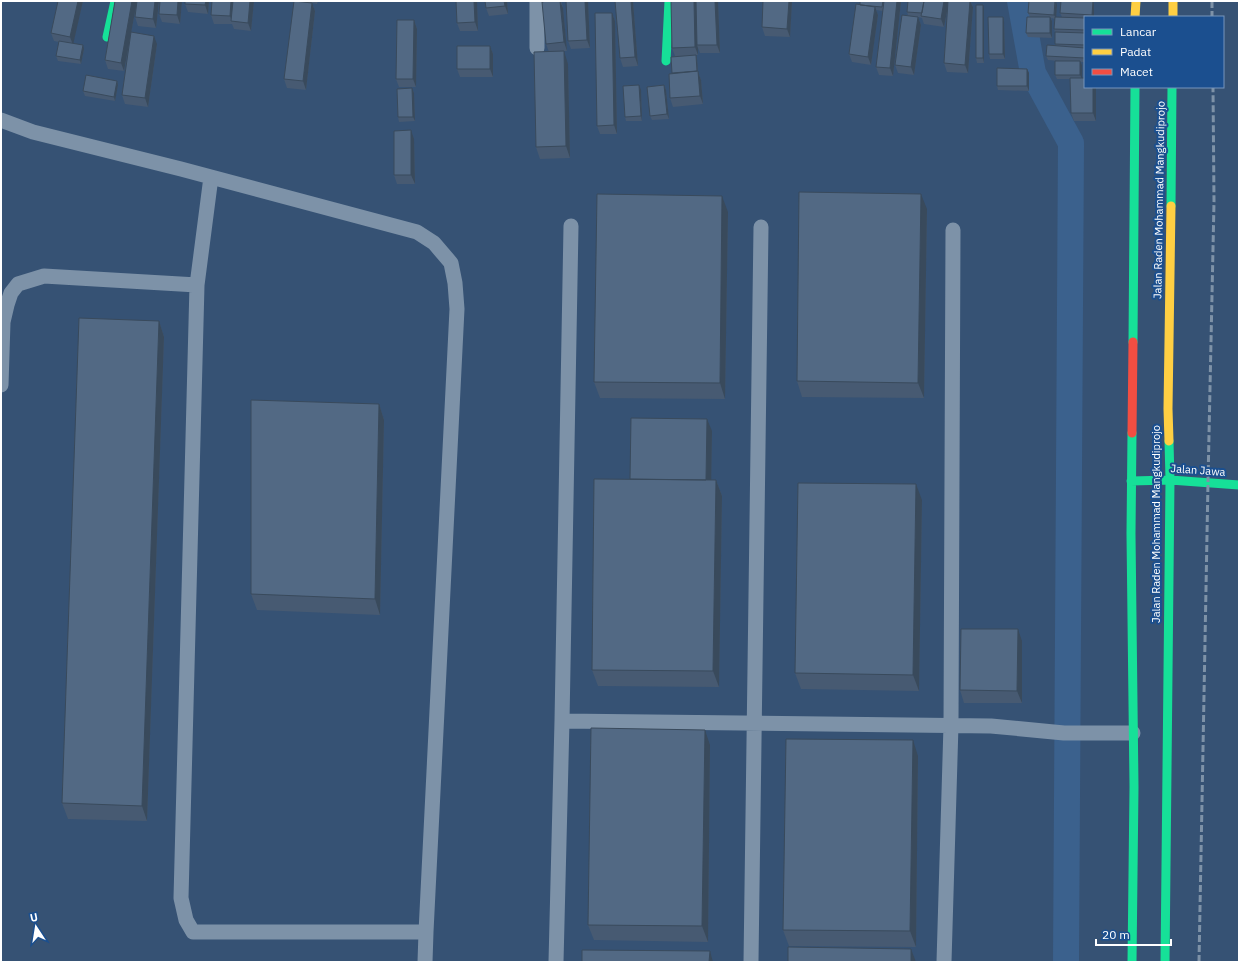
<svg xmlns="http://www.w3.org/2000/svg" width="1240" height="963" font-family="'IBM Plex Sans',sans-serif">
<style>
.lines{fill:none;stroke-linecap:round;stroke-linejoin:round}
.canal{stroke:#3b618d;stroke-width:26}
.lane{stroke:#7d92a8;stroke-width:15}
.fast{stroke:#16e098;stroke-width:9}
.slow{stroke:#ffcf43;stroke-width:9}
.jam{stroke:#f24e42;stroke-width:9}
.rail{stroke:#7e92a7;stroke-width:3;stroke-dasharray:7 3;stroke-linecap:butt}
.wall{fill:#475a72}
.shaded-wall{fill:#394a5c}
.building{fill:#526984;stroke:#394a5c}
.labels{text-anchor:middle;stroke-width:4;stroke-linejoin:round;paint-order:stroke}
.street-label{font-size:11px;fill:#fff;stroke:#1b4f8f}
</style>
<rect width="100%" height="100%" fill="#365274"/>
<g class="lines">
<!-- canal -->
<path class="canal" d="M1020,1L1033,73L1071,143L1066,962"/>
<!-- lane -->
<path class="lane" d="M537,1V48
M1,120L33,132L181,169L417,232L434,243L451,263L455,283L457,309L426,932
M211,177L197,285L181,898L186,920L193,932H426L425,962
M1,385L3,322L7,305L11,293L18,284L44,276L197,285
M562,721L991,726L1064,733H1133
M556,962L562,721L571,226
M751,962L761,227
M944,962L951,725L953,230"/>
<!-- fast -->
<path class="fast" d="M107,37L115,1
M666,61L669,1
M1171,206L1172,87
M1133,342L1135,87
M1132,433L1131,534L1134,787L1132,962
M1131,481L1170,480L1239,485
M1165,962L1170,480L1169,441"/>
<!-- slow -->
<path class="slow" d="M1173,1V17
M1135,17L1136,1
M1169,441L1168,409L1171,206"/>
<!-- jam -->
<path class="jam" d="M1132,433L1133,342"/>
<!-- rail -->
<path class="rail" d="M1212,1V17
M1199,962L1208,482L1214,202L1213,87"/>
</g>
<!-- wall -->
<path class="wall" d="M58,1H83L73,43L84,49L81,64L58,61L56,56L59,42L54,41L51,33Z
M115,1H159L156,28L138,26L135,17L137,3L131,32L157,44L148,107L125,104L122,95L129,47L124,71L108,69L105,60Z
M160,1H182L180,24L162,22L159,14Z
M185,1H209L208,14L188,12L185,4Z
M212,1H254L251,31L234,29L232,24H214L211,15Z
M301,1H318L317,4L312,3L315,11L306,90L287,88L284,79L308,2Z
M477,1L478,31H460L457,23Z
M507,1L508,14L489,16L486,8Z
M547,1H561L563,8L567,51H559L568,64L570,158L540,159L536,147L549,52L546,44Z
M588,1L590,48L571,49L568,41Z
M615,1H633L638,66L623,67L620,58Z
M718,1L720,53H700L698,48V55H696L697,59L698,72L701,80L703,104L673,107L670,98L673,74L671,57L675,56L672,48Z
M792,1L790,37L765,36L762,27Z
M901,1L893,76L879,75L876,67L883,11L876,10L878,15L871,65L852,62L849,54L860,5Z
M908,1H970L973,7L968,73L947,72L944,63L948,7L944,27L924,24L922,18L918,17L921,25L914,75L898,73L895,65L902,15H908L907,12Z
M1093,1L1094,5V17H1085V62H1080L1082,65V78L1096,121H1074L1071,113L1070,79H1057L1055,75L1059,61L1048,60L1046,56L1056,46L1055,44V32L1054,29L1055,19L1051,18L1052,21V38L1028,37L1026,33L1030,17L1028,13L1057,5L1056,17H1062L1060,13Z
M984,9V63H977L976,58Z
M612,13L615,21L617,134H600L597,126Z
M1003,17L1004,21L1005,59H990L989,54Z
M414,20L417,29L416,87H399L396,79Z
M490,46L493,54V77H460L457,69Z
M1027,69L1029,73V91L998,90L997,86Z
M117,81L118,85L115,101L85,96L83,91Z
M664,85L666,90L669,119L652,120L650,116Z
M412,88L414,93L415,121L399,122L398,117Z
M641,90L642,121H626L625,117Z
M414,139L415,184H397L394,175Z
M927,209L924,398L802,397L797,381Z
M728,212L725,399L600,398L594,382Z
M159,321L164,337L147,821L68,819L62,803Z
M379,404L384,420L380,615L257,610L251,594Z
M712,431L711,480H716L722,496L719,687L598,686L592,670L630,479Z
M922,500L919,691L801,689L795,673Z
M1022,641V703H964L960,690Z
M710,745L708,942L594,940L588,925Z
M918,756L916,947L789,946L783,930Z"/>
<!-- shaded-wall -->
<path class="shaded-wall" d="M78,1H83L73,45L70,37Z
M132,1H137L124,71L121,63Z
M155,1H159L156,28L153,19Z
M178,1H182L180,24L177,15Z
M206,1H209L208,14L205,5Z
M231,1H235L232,21L230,16Z
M250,1H254L251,31L248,23Z
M474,1H477L478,31L475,22Z
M504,1H507L508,14L505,6Z
M560,1L563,8L567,51L564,42Z
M585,1H588L590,48L587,40Z
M631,1H633L638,66L635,57Z
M694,1H697V45L698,48V55L695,47Z
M715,1H718L720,53L717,45Z
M789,1H792L790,37L787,29Z
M897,1H901L893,76L890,68Z
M944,1H949L944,27L941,19Z
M970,1L973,7L968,73L965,65Z
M1056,1L1057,5L1056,19L1054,15Z
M1093,1L1094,5V17H1093L1092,15Z
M312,3L315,11L306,90L303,81Z
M983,5L984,9V63L983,58Z
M875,7L878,15L871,65L868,57Z
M612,13L615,21L617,134L614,125Z
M918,17L921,25L914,75L911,67Z
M1003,17L1004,21L1005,59L1003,54Z
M1050,17L1052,21V38L1050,33Z
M414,20L417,29L416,87L413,79Z
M154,36L157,44L148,107L145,98Z
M83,45L84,49L81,64L80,60Z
M490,46L493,54V77L490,69Z
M564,51L568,64L570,158L566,146Z
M696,55L697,59L698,72L701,80L703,104L700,96Z
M1080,61L1082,65V79L1080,75Z
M1027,69L1029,73V91L1027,86Z
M117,81L118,85L115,101L114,97Z
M639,85L641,90L642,121L641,116Z
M664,85L666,90L669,119L667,114Z
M1093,87H1096V121L1093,113Z
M412,88L414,93L415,121L413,117Z
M411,130L414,139L415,184L411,175Z
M921,194L927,209L924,398L918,383Z
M722,196L728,212L725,399L720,383Z
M159,321L164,337L147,821L142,806Z
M379,404L384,420L380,615L375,599Z
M707,419L712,431L711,492L706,480Z
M716,480L722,496L719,687L713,671Z
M916,484L922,500L919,691L913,675Z
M1018,629L1022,641V703L1017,691Z
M705,730L710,745L708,942L702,926Z
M913,740L918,756L916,947L910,931Z
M911,949L916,962H911Z
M710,951L713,962H709Z"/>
<!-- building -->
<path class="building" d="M58,1H78L70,37L51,33Z
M115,1H132L121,63L105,60Z
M137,1H155L153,19L135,17Z
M160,1H178L177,15L159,14Z
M185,1H206L205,5L185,4Z
M212,1H231L230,16L211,15Z
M233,1H250L248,23L231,21Z
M294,1L312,3L303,81L284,79Z
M456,1H474L475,22L457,23Z
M485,1H504L505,6L486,8Z
M547,1H560L564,42L546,44L542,2Z
M566,1H585L587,40L568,41Z
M615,1H631L635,57L620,58Z
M671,1H694L695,47L672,48Z
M696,1H715L717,45H697Z
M763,1H789L787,29L762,27Z
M860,1H883L882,7L860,5Z
M884,1H897L890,68L876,67Z
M908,1H924L922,13L907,12Z
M924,1H944L941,19L921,16Z
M948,1H970L965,65L944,63Z
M1029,1H1055L1054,15L1028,13Z
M1061,1H1093L1092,15L1060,13Z
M856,4L875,7L868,57L849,54Z
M976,5H983V58H976Z
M595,13H612L614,125L597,126Z
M902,15L918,17L911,67L895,65Z
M988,17H1003V54H989Z
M1027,17H1050V33H1026Z
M1055,17L1085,18V30L1054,29Z
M397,20H414L413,79H396Z
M131,32L154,36L145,98L122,95Z
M1055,32L1085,33V45L1055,44Z
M59,41L83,45L80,60L56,56Z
M1047,45L1085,48V58L1046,56Z
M457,46H490V69H457Z
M564,51L566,146L536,147L534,52Z
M696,55L697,71L672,73L671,57Z
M1055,61H1080V75H1055Z
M997,68L1027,69V86H997Z
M698,71L700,96L670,98L669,74Z
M86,75L117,81L114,97L83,91Z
M1070,78H1085V87H1093V113H1071Z
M639,85L641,116L625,117L623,86Z
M664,85L667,114L650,116L647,87Z
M412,88L413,117H398L397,89Z
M411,130V175H394V131Z
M799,192L921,194L918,383L797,381Z
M597,194L722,196L720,383L594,382Z
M79,318L159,321L142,806L62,803Z
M251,400L379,404L375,599L251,594Z
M631,418L707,419L706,480L630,479Z
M594,479L716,480L713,671L592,670Z
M798,483L916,484L913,675L795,673Z
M961,629H1018L1017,691L960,690Z
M591,728L705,730L702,926L588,925Z
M786,739L913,740L910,931L783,930Z
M788,947L911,949V962H788Z
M582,950L710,951L709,962H582Z"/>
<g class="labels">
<!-- street labels -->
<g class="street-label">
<text transform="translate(1159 200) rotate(-89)" y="4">Jalan Raden Mohammad Mangkudiprojo</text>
<text transform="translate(1198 470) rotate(4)" y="4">Jalan Jawa</text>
<text transform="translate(1156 524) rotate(-90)" y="4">Jalan Raden Mohammad Mangkudiprojo</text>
</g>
</g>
<!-- border -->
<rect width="1240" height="963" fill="none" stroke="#ffffff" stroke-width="4"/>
<!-- legend -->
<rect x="1084" y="16" width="140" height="72" fill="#1b4f8f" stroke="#7695bc"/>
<rect x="1092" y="29" width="20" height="6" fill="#16e098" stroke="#7695bc"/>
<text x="1120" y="36" font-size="12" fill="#ffffff">Lancar</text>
<rect x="1092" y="49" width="20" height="6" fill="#ffcf43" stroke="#7695bc"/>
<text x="1120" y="56" font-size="12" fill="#ffffff">Padat</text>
<rect x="1092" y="69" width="20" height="6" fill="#f24e42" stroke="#7695bc"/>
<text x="1120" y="76" font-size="12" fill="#ffffff">Macet</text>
<!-- north arrow -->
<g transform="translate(36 927) rotate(348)" stroke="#1b4f8f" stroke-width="3" paint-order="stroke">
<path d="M0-3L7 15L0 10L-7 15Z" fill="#ffffff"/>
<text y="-6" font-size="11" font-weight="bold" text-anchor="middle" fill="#ffffff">U</text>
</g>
<!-- scale -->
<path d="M1096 939v6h75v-6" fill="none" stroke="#ffffff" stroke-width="2"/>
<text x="1102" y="939" font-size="12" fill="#ffffff" stroke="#1b4f8f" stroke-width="3" paint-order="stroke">20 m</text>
</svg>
